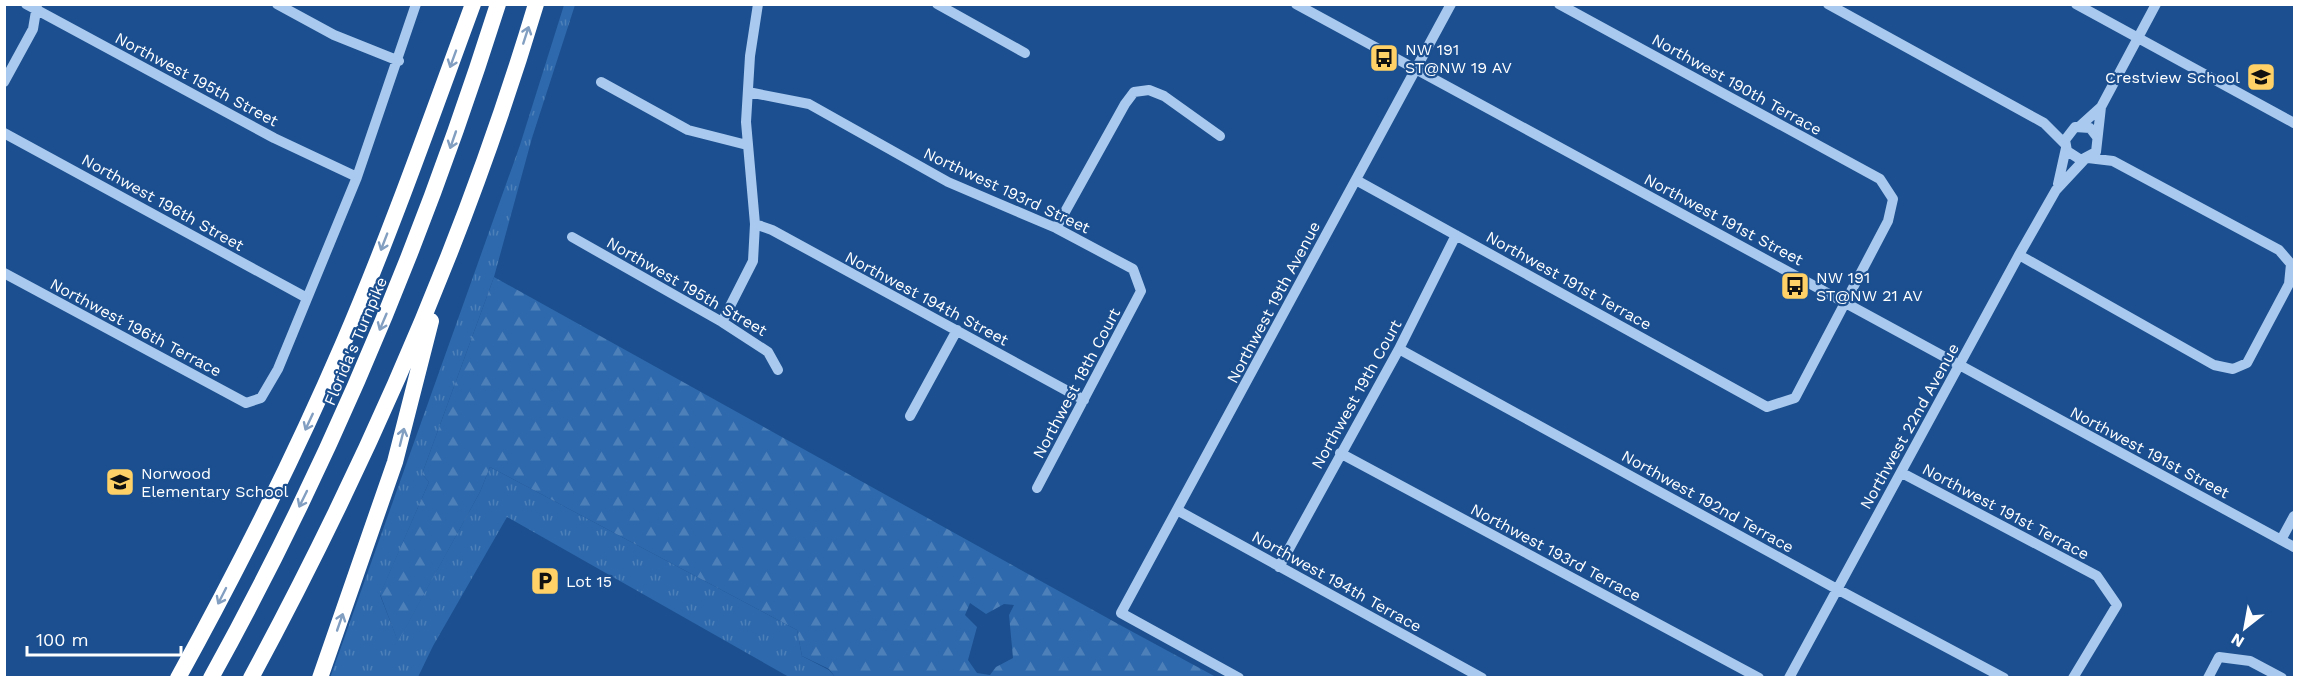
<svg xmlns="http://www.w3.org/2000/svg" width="2299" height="682" font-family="'Work Sans',sans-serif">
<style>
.grass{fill:url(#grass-tufts)}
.forest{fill:url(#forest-firs);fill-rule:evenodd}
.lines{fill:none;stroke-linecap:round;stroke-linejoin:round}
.minor{stroke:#a9c9ee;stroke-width:10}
.highway{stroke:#fff;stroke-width:16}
.oneway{stroke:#829ec1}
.labels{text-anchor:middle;stroke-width:4.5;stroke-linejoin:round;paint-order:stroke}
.poi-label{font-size:16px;fill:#fff;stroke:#1b4f8f;text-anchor:start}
.street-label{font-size:16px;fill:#fff;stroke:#1b4f8f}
</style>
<defs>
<pattern id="grass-tufts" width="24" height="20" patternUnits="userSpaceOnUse" patternTransform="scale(1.5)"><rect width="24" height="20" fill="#2e69ad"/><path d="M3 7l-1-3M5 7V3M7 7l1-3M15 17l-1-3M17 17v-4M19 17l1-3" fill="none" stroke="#4d80b9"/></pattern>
<pattern id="forest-firs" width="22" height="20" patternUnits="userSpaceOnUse" patternTransform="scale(1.5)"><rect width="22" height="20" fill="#2e69ad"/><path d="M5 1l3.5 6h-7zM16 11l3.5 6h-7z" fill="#4d80b9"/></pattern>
</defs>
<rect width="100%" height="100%" fill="#1b4f8f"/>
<!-- grass -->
<path class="grass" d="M564,5H575L532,138L494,277L422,474L429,482L380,595L398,641L480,492L490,467L797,630L802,656L829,670L835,677H789L507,517L433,646L418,677L330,678L520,145Z"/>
<!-- forest -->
<path class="forest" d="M494,277L1120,625L1216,677H835L829,669L802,656L797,630L490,467L480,492L398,642L380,594L429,482L422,474ZM970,603L986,614L1004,604L1014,605L1009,615L1013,658L996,667L990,675L977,673L968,660L977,627L965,615Z"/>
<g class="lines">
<!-- minor -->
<path class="minor" d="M26,4L274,138L357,177
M277,4L334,35L399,61
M937,4L1025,53
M1296,4L2294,547
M1828,4L2044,123L2065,144
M2076,4L2294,123
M4,82L33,29L37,5
M601,82L688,130L747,145
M748,92L809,104L948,182L1056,228L1133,269L1141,291L1037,488
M2080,126L2101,107L2156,4
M4,133L307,298
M2097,137L2090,128L2075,127L2065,140L2067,151L2081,160L2096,152L2101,107
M1356,180L1767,407L1795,398L1888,221L1893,199L1880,179L1559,4
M2058,184L2066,148
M755,224L772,230L1084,400
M1056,228L1125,104L1134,92L1149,90L1164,96L1220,136
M572,237L722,322L768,352L778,370
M2019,255L2214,365L2233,369L2247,363L2289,284L2291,264L2279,250L2113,161L2088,158
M4,273L246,403L261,398L278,369L357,177L416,4
M722,322L753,261L755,224L746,122L750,56L758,4
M1399,349L1835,588L2004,678
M910,416L957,330
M1340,453L1759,678
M1902,473L2097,576L2117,605L2073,678
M1177,510L1482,678
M2281,540L2294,516
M1279,567L1399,349L1456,235
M1239,678L1121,613L1451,4
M1789,678L2019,255L2056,190L2084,160
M2208,678L2219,657L2250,661L2282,678"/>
<!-- highway -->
<path class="highway" d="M178,678C238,569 294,458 343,344C391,232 431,118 473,4
M211,678C330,463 424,238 498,4
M251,678C367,463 466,238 536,4
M320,678L395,462L431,321"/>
</g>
<!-- one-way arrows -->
<defs><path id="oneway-shaft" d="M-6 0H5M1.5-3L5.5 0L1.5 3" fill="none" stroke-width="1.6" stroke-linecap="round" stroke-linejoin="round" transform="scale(1.5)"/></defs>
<g class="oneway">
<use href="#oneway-shaft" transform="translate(526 35) rotate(-72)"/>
<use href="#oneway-shaft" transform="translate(453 59) rotate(110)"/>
<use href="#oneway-shaft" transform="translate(453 140) rotate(109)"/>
<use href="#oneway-shaft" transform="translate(384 242) rotate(111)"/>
<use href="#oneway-shaft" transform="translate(383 322) rotate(113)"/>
<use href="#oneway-shaft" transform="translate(309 422) rotate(115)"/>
<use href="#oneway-shaft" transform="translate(402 437) rotate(-76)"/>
<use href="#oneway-shaft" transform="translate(303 499) rotate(116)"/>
<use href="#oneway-shaft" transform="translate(222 596) rotate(117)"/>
<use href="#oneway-shaft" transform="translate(340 622) rotate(-71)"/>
</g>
<!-- icons -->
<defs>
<g id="bus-square" transform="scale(1.5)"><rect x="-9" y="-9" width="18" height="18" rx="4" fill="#ffd166" stroke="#1b4f8f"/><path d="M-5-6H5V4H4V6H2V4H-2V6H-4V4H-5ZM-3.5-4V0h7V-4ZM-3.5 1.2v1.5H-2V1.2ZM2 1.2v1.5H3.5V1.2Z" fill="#111"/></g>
<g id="school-square" transform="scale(1.5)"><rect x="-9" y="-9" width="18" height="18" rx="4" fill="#ffd166" stroke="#1b4f8f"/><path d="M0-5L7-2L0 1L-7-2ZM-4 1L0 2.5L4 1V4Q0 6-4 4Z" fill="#111"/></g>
<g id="parking-square" transform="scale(1.5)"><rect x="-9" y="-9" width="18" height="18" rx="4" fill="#ffd166" stroke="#1b4f8f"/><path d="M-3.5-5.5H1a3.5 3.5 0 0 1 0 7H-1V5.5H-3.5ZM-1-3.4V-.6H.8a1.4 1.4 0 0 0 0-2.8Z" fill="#111"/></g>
</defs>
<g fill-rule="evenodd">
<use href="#bus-square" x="1384" y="58"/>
<use href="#school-square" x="2261" y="77"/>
<use href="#bus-square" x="1795" y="286"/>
<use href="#school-square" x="120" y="482"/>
<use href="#parking-square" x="545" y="581"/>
</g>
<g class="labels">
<!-- poi labels -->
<g class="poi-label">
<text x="1405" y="55">NW 191<tspan x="1405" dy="18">ST@NW 19 AV</tspan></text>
<text x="2240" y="83" text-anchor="end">Crestview School</text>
<text x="1816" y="283">NW 191<tspan x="1816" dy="18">ST@NW 21 AV</tspan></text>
<text x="141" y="479">Norwood<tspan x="141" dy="18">Elementary School</tspan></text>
<text x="566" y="587">Lot 15</text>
</g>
<!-- street labels -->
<g class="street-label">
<text transform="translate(197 79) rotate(28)" y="6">Northwest 195th Street</text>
<text transform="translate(1737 84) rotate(29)" y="6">Northwest 190th Terrace</text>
<text transform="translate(1007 190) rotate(25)" y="6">Northwest 193rd Street</text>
<text transform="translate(163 202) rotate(29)" y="6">Northwest 196th Street</text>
<text transform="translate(1724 219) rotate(28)" y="6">Northwest 191st Street</text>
<text transform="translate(1569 280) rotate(29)" y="6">Northwest 191st Terrace</text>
<text transform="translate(687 286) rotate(30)" y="6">Northwest 195th Street</text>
<text transform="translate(927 298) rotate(28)" y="6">Northwest 194th Street</text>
<text transform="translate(1273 302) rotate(-62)" y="6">Northwest 19th Avenue</text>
<text transform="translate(136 327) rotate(28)" y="6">Northwest 196th Terrace</text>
<text transform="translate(355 341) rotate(-67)" y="6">Florida's Turnpike</text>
<text transform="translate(1076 383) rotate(-62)" y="6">Northwest 18th Court</text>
<text transform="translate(1356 394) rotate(-61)" y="6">Northwest 19th Court</text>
<text transform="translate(1909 426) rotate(-61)" y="6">Northwest 22nd Avenue</text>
<text transform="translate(2150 452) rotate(28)" y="6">Northwest 191st Street</text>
<text transform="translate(1708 501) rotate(29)" y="6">Northwest 192nd Terrace</text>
<text transform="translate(2006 511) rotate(28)" y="6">Northwest 191st Terrace</text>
<text transform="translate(1556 552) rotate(28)" y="6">Northwest 193rd Terrace</text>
<text transform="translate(1337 581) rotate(29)" y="6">Northwest 194th Terrace</text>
</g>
</g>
<!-- border -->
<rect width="2299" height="682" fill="none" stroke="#ffffff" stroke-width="12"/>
<!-- north arrow -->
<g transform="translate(2245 628) rotate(211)" stroke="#1b4f8f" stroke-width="4.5" paint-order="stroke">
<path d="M0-4.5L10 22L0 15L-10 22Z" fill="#ffffff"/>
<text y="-9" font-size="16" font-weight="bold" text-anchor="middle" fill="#ffffff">N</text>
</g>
<!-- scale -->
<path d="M27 646v9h154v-9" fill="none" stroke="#ffffff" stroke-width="3"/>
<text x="36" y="646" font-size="18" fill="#ffffff" stroke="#1b4f8f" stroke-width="4.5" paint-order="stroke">100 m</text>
</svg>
